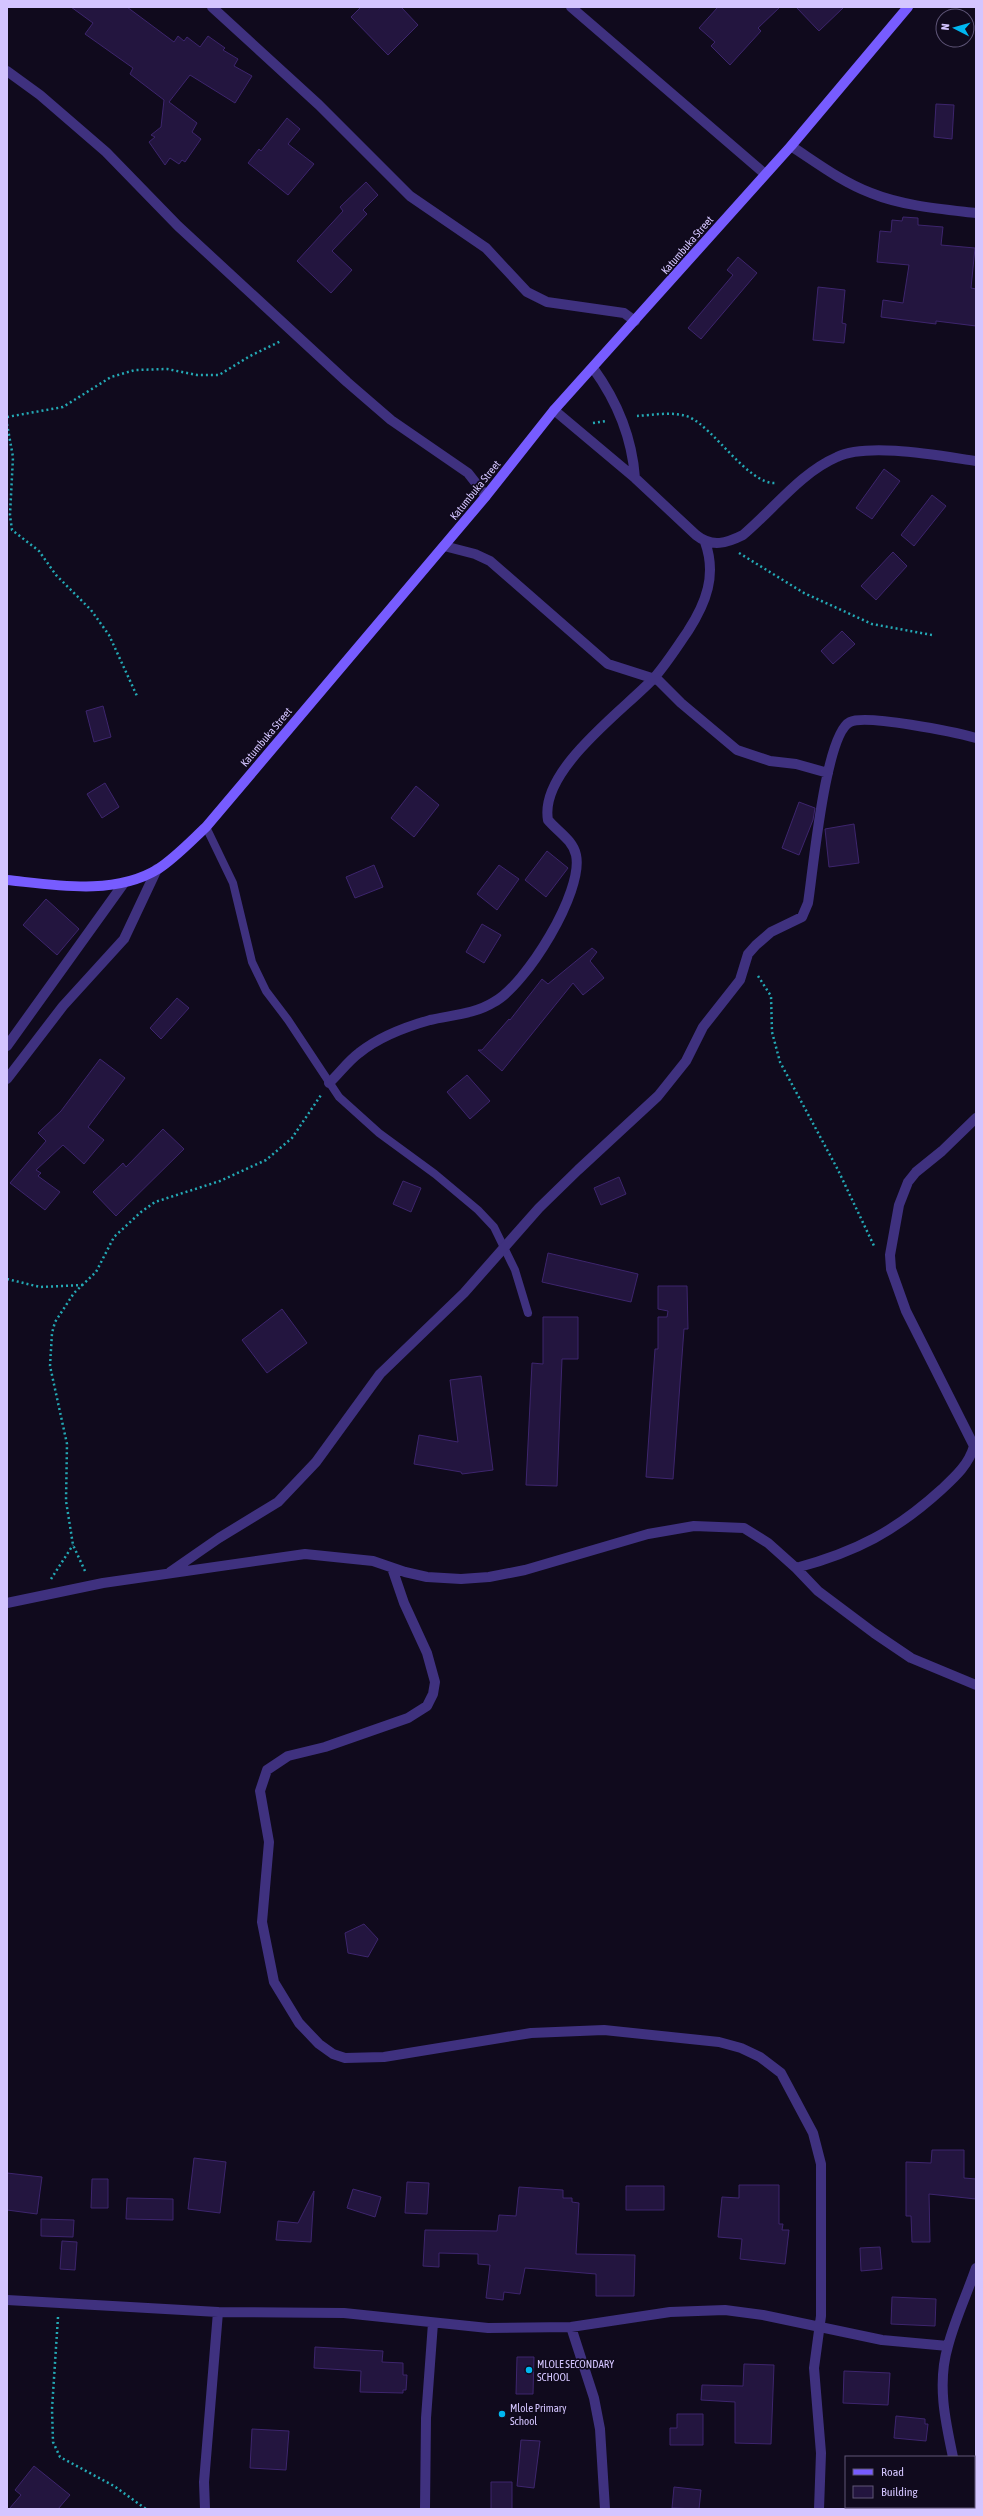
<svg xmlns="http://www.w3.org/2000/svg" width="983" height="2516" font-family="'Asap Condensed',sans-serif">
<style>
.building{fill:#23153f;stroke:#3d256d}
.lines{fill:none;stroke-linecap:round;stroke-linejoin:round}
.path{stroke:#24a9b5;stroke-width:2.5;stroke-dasharray:2 3;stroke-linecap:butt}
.lane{stroke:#3f317f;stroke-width:8}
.street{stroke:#3f317f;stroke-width:10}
.secondary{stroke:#775cff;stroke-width:10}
.poi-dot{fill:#00b7f0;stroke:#100a1d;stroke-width:1.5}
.labels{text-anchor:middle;stroke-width:3.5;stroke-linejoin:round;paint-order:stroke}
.street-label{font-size:11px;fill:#d4c5ff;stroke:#100a1d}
.poi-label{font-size:11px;fill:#d4c5ff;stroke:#100a1d;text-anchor:start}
</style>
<rect width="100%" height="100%" fill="#100a1d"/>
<!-- building -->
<path class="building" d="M71,7H127L174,42L178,36L184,41L187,37L200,47L208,36L225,48L223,50L238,59L234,66L252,76L235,103L190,75L169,102L197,123L192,132L201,139L185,162L182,160L179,164L170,158L165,165L149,142L155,137L151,135L161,127L164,100L130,74L133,68L85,34L93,23Z
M361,7H401L418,25L388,55L351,17Z
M718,7H780L758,28L761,31L730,65L711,46L715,42L699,28Z
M796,7H844L819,31Z
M936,104L954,105L952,139L934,137Z
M287,118L300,129L288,144L314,164L288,195L248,163L259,149L261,151Z
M366,182L378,195L363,210L367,214L332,251L352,270L331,293L297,261L343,211L340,207Z
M903,217L918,218V225L943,227L941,245L975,248L971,288L976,289V326L936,321V324L881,317L883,300L903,303L909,265L877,262L880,231L891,232L892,220L902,221Z
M738,257L757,273L701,339L688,328L733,275L727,270Z
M818,287L845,290L842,323L846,324L844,343L813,340Z
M884,469L900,481L872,519L856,508Z
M932,495L946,506L914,546L901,535Z
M893,552L907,566L876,600L861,586Z
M842,631L855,644L833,664L821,651Z
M103,706L111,737L94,742L86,711Z
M105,783L119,807L102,818L87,794Z
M416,786L439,805L414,837L391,818Z
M799,802L815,808L813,820L799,855L782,848Z
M854,824L859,863L829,867L825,829Z
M547,851L568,868L546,897L525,880Z
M374,865L383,887L355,898L346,877Z
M499,865L519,879L497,910L477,894Z
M46,899L79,929L57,955L23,925Z
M482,924L501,935L484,963L466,952Z
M592,948L597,952L590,961L604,978L583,995L573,983L502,1071L478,1050H482L509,1019L510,1020L542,979L548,984Z
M177,998L189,1008L161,1039L150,1028Z
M100,1059L125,1078L88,1127L104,1140L84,1164L63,1145L36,1170L41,1173L38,1176L60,1192L45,1210L10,1183L46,1141L38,1133L61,1111Z
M467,1075L490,1101L470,1119L447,1092Z
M163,1129L184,1149L116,1216L93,1192L123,1163L126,1167Z
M619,1177L626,1194L601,1205L594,1188Z
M403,1181L421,1188L411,1212L393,1204Z
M548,1253L638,1274L631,1302L542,1282Z
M658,1286H687L688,1329H684L673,1479L646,1477L655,1349H658V1317H667L668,1311L658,1309Z
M282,1309L307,1343L267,1373L242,1340Z
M543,1317H578V1359H562L557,1486L526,1485L532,1363L543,1364Z
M481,1376L493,1470L462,1474L461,1472L414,1464L419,1435L458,1442L450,1380Z
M364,1924L378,1939L368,1957L348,1953L345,1933Z
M932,2150H964V2178L976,2179V2199L929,2194L930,2242H912L911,2216H906V2162L931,2163Z
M194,2158L226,2162L220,2213L188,2209Z
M7,2173L42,2177L37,2214L7,2210Z
M92,2179H108V2208H91Z
M407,2182L429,2183L427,2214L405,2213Z
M739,2185H779V2224H783L782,2230H789L785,2264L740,2259L742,2239L718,2237L722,2197L739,2198Z
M626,2186H664V2210H626Z
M519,2187L563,2190V2198H572V2202L579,2203L576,2254L635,2255L634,2296H596V2274L525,2268L520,2294L504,2292L503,2300L486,2298L490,2265L478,2264V2254L439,2253V2267L423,2266L425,2230L497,2231L499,2215L516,2216Z
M353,2189L381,2197L375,2217L347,2208Z
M314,2191L311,2242L276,2240L278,2221L298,2223Z
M127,2198L173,2199V2220L126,2219Z
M41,2219L74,2220L73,2237L41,2236Z
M62,2241L77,2242L75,2270L60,2269Z
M880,2247L882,2269L861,2271L860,2248Z
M892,2297L936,2299L935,2326L891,2324Z
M315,2347L383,2351L382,2362L403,2363V2375H407L406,2390H403V2393L360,2392L361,2371L314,2368Z
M517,2357H534L533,2394H516Z
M744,2364L774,2365L771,2444L735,2443V2402L701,2400L702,2385L743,2386Z
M844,2371L890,2373L888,2405L843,2403Z
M677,2414H703V2445H670V2428H677Z
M896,2416L925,2419V2424H928L926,2441L894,2438Z
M252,2429L289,2431L286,2470L250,2468Z
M521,2440L540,2441L534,2488L517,2486Z
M34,2466L70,2495L58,2509H9L21,2495L15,2490Z
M491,2482H512V2509H491Z
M674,2487L701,2490L699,2509L672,2508Z"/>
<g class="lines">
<!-- path -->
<path class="path" d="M637,416C652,415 674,411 689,417C714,428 748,484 775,483
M7,417L63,407L111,377L135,370L167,369L197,375H219L250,356L281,341
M593,423L606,421
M7,424L13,457L10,515L12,530L39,551L56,575L91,610L109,635L137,696
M739,553L804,593L872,624L932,635
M758,976L771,996L772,1032L780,1062L838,1170L875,1248
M7,1279L40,1287L83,1285
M85,1571L73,1545L66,1501L67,1444L50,1366L52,1333L55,1322L74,1293L96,1272L114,1237L141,1212L155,1202L220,1181L266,1160L292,1138L321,1095
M51,1579L73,1545
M58,2317L52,2409L53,2442L60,2457L114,2486L146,2509"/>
<!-- lane -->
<path class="lane" d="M206,827L233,883L252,962L266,991L288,1020L339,1097L379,1133L435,1174L478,1210L494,1227L515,1270L528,1313"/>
<!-- street -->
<path class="street" d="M212,7L319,105L410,196L486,248L527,292L547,302L624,313L635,321
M571,7L765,174
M7,71L40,95L106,152L178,226L347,382L391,420L468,473L486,496
M791,146C817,163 842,182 871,193C903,206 941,209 976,213
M593,368C617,401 632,437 635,478
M554,410L635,478L696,535C712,548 727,543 743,535C773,510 800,473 837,457C868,442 941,456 976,461
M444,546L475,554L490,561L608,664L658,680L681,703L737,750L770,761L796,764L828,773
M7,1046L124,883
M7,1079L63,1006L124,939L157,869
M329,1083C339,1074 347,1062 359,1053C379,1037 405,1027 430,1020C452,1015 475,1014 494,1002C526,985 584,891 576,855C573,840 557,831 548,820C539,770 624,710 654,678C667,663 677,647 688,631C706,603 717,575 705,542
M974,1446L906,1311L891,1269L890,1255L899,1205L908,1182L916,1172L942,1151L976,1118
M392,1568L404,1603L427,1653L435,1682L433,1694L427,1706L408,1718L325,1747L288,1756L267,1770L260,1791L269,1842L262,1922L274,1982L299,2023L319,2044L333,2054L345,2058L384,2057L531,2033L604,2030L719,2042L741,2048L760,2057L781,2073L813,2133L821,2164V2316L814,2368L821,2453L819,2509
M796,1568C856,1552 896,1531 942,1489C956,1476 969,1464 974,1446L976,1445
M170,1572L219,1538L278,1502L316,1462L380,1374L464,1293L539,1208L578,1170L658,1096L686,1061L703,1027L740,980L748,954L756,945L771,932L802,917L808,903C813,872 825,734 850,722C866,714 955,732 976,738
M7,1603L103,1583L305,1554L373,1561L405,1572L427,1577L461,1579L489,1577L525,1570L648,1534L694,1526L744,1528L768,1543L796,1568L818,1591L874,1633L911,1658L976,1685
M7,2300L218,2312L344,2313L488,2328L571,2327L670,2312L725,2310L763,2315L882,2340L948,2346
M571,2327L594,2398L600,2429L605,2509
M953,2457C945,2420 937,2383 948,2346C955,2319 967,2294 976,2268
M205,2509L204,2482L218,2312
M425,2509L426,2418L433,2323
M954,2509V2507"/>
<!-- secondary -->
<path class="secondary" d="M7,880C55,885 114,896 158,869C175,858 191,841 206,827L486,496L554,410L791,146L908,7"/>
</g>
<!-- markers -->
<g class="poi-dot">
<circle cx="529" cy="2370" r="4"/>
<circle cx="502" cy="2414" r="4"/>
</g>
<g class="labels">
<!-- street labels -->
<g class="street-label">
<text transform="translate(687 245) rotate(-49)" y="4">Katumbuka Street</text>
<text transform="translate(475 490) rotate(-51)" y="4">Katumbuka Street</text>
<text transform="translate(266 737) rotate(-50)" y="4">Katumbuka Street</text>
</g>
<!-- poi labels -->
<g class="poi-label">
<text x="537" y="2368">MLOLE SECONDARY<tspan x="537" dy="13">SCHOOL</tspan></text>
<text x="510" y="2412">Mlole Primary<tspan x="510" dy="13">School</tspan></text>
</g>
</g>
<!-- border -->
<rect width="983" height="2516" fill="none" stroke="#d4c5ff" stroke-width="16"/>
<!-- legend -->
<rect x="845" y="2456" width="130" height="52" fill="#100a1d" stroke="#5e5577"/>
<rect x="853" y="2469" width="20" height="6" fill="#775cff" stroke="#5e5577"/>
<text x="881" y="2476" font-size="12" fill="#d4c5ff">Road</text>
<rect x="853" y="2486" width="20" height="12" fill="#23153f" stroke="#5e5577"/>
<text x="881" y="2496" font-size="12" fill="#d4c5ff">Building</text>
<!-- north arrow -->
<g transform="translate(955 28) rotate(276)"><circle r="19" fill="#100a1d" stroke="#5e5577"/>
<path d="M0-3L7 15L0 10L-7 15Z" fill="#00b7f0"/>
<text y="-6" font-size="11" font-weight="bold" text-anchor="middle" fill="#d4c5ff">N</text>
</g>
</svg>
